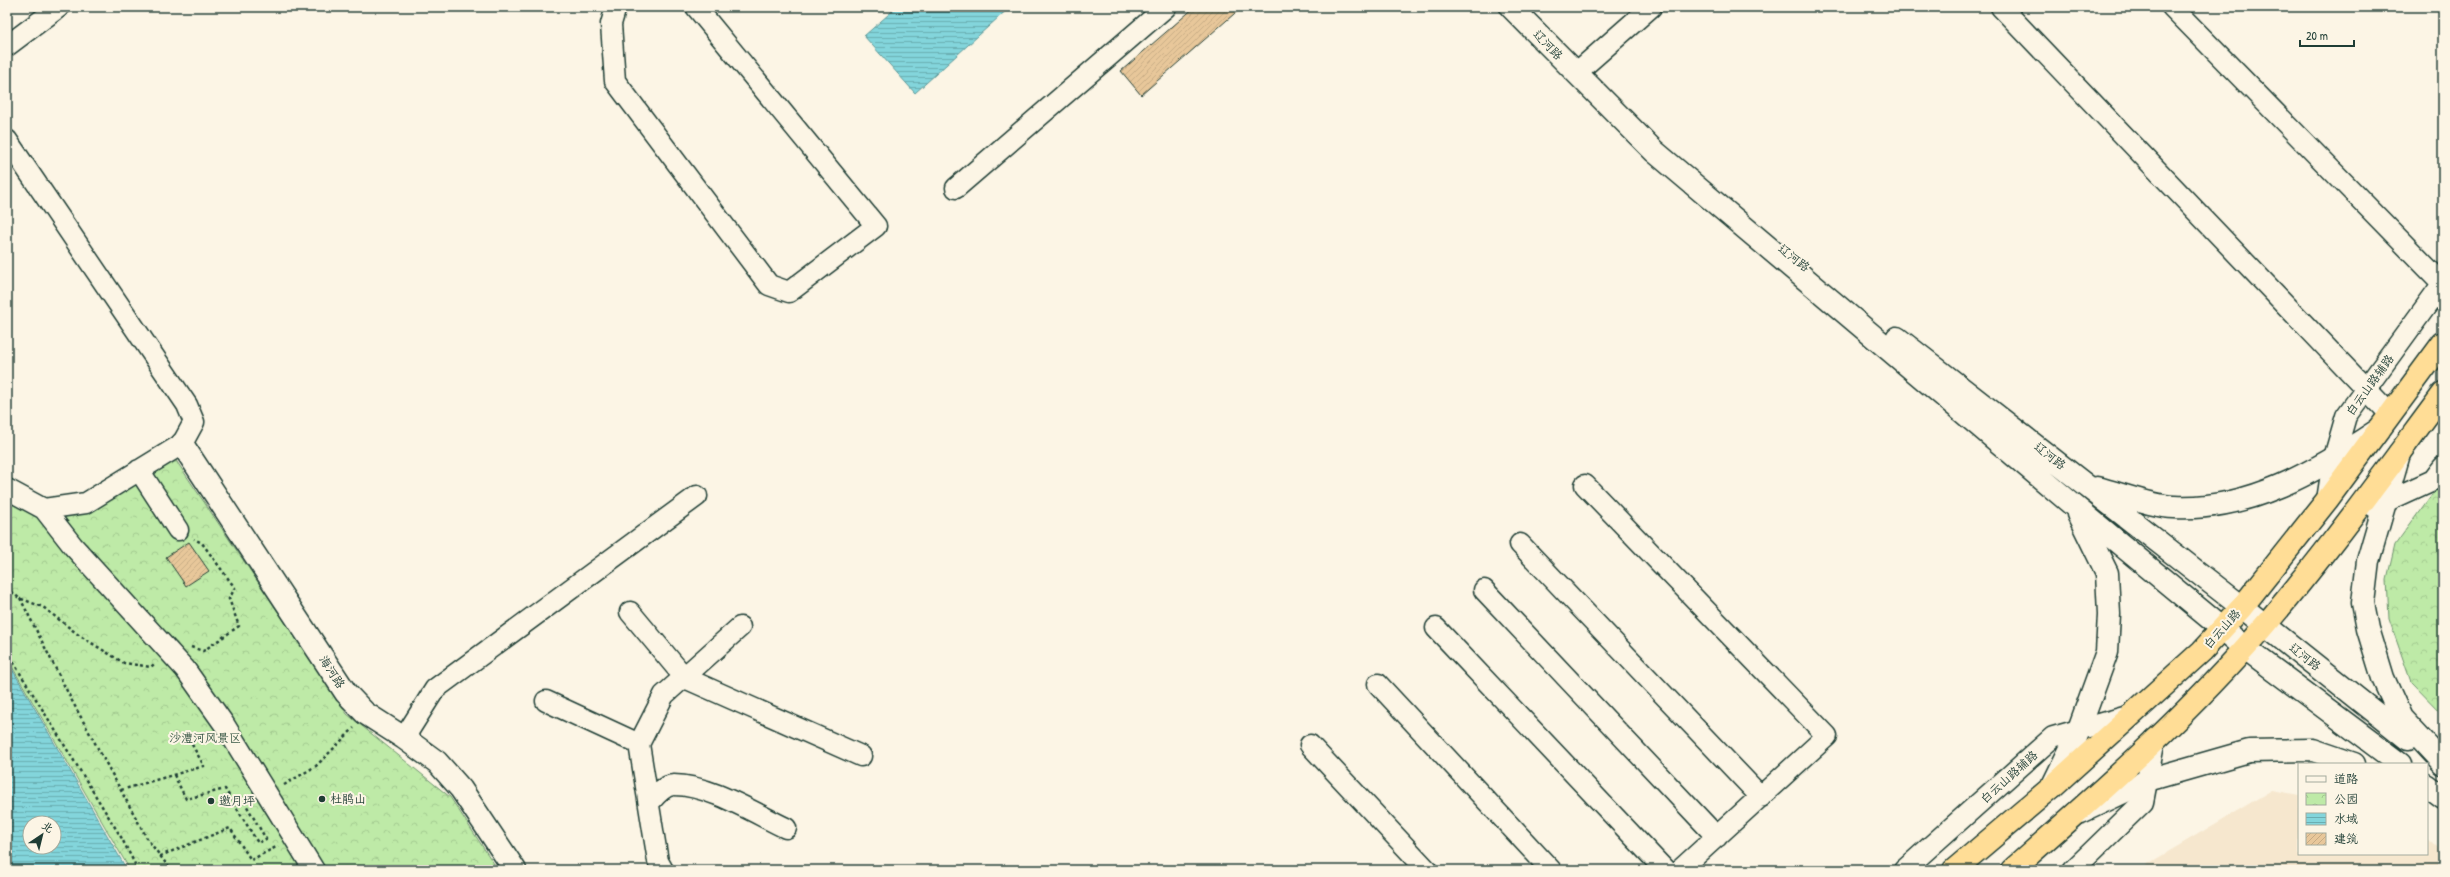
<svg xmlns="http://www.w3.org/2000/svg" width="2450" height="877" font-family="'Patrick Hand','LXGW WenKai TC',sans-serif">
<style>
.built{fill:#f6e7ce}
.park{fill:url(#park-crowns);stroke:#6e946e}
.water{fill:url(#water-rules);stroke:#5b9898;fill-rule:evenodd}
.building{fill:url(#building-hatch);stroke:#1f3d34}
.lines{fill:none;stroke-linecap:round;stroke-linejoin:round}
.minor-casing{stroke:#1f3d34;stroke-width:23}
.tertiary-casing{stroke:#1f3d34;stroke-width:25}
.secondary-casing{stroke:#1f3d34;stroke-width:25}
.trunk-casing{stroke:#1f3d34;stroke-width:25}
.path{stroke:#1f3d34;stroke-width:2.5;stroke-dasharray:3 3;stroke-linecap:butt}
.minor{stroke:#fcf5e5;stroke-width:20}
.tertiary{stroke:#fcf5e5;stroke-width:22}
.secondary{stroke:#fcf5e5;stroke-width:22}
.trunk{stroke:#ffdd96;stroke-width:22}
.poi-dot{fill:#1f3d34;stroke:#fcf5e5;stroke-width:1.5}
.labels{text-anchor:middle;stroke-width:4;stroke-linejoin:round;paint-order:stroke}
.street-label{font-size:12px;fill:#1f3d34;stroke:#fcf5e5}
.park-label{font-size:12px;fill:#375745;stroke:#fcf5e5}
.poi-label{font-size:12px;fill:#1f3d34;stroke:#fcf5e5;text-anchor:start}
</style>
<defs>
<pattern id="park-crowns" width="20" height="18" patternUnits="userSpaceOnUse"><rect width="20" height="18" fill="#beeaa7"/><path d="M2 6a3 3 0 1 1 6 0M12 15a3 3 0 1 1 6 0" fill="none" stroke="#a3ca90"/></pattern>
<pattern id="water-rules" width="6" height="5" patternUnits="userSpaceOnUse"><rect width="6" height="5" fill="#83d5db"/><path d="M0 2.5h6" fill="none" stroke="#6baeb2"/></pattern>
<pattern id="building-hatch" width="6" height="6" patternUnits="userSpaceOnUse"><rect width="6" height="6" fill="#e8c79a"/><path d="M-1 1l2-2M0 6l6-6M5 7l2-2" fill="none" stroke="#c7ac85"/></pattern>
</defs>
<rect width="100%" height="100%" fill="#fcf5e5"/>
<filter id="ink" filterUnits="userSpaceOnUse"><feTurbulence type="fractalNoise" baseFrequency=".025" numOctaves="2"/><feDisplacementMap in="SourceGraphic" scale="8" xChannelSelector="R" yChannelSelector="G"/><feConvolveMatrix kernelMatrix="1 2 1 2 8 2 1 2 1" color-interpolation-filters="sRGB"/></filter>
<g filter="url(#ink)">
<!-- built -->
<path class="built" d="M2272,790L2299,795V854H2427V838L2443,852V870H2149L2146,865Z"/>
<!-- park -->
<path class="park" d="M173,456L347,714L450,797L498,870H130L7,658V495L42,516Z
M2443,479V715L2411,682L2389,619L2387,579L2395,545Z"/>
<!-- water -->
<path class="water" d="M897,7H1010L915,93L864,36Z
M7,660L127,870H7ZM30,823H54V847H30Z"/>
<!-- building -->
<path class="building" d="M1195,7H1242L1141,95L1121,71Z
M189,542L209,571L186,586L166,557Z"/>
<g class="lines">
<!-- minor casing -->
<g class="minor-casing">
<path id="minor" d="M616,7L611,24L615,81L769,285L789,292L876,226L696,7
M2001,7L2390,414
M2172,7L2443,284
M7,46L59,7
M1576,73L1651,7
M7,140L187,405L194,422L182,444L86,503L44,509
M956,188L1166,7
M139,470L178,530
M1585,485L1827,736L1680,870
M7,489L44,509L73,546L185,669L224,724L314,870
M2327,500L2333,461L2346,416L2443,283
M2374,507L2433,480L2443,467
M1520,544L1761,797
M1484,590L1717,837
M630,612L685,678L861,756
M1436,628L1665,870
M1378,684L1551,870
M546,701L639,744
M404,738L435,689L697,496
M1310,745L1427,870
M650,802C656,795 664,785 674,785C710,785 754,813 786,828
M663,870L658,861L639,744L664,695L740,627
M1904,870L2053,737L2131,715
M2073,870L2143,802L2155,739"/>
</g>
<!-- tertiary casing -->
<g class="tertiary-casing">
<path id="tertiary" d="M1511,7L1654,151L2073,505L2223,629
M1897,338L2242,607
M182,444L346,693L365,713L404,738L437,762L461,789L515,870
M2097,488C2118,493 2155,507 2174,507C2249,511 2317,471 2377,431
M2052,787L2075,740L2107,652L2109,614L2107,573L2078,514"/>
</g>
<!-- secondary casing -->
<g class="secondary-casing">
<path id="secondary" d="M2399,454L2368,561L2363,603L2368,629L2383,678L2401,718L2443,763
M2242,607L2408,739
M2223,629L2245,648L2400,764
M2427,785L2443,797
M2081,812L2151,779L2249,751L2313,750L2354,764"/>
</g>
<!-- trunk casing -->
<g class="trunk-casing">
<path id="trunk" d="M1954,870L2052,787L2202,651L2242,607L2327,500L2443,343
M2012,870C2092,799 2175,727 2246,647C2317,567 2379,480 2443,394"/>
</g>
<!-- path -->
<path class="path" d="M7,588L19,598L43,607L80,636L124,663L151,667L154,664
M20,598L71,699L148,840L171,870
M191,647L203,651L239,626L229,599L235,588L202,543L194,539
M7,652L121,837L138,870
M174,775L186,799L225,789L258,843L266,839L245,803L251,801
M284,785L316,766L354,728
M121,790L204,766L190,741L207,732
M160,856L230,828L251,860L278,846"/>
<!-- minor -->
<use href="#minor" class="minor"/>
<!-- tertiary -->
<use href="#tertiary" class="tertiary"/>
<!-- secondary -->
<use href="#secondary" class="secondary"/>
<!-- trunk -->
<use href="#trunk" class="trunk"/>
</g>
</g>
<!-- markers -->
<g class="poi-dot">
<circle cx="322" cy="799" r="4"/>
<circle cx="211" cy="801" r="4"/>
</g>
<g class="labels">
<!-- street labels -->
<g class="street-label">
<text transform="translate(1548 45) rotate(46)" y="4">辽河路</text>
<text transform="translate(1794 258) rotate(38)" y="4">辽河路</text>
<text transform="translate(2370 385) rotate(-54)" y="4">白云山路辅路</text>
<text transform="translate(2050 456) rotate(38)" y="4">辽河路</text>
<text transform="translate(2222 629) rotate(-48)" y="4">白云山路</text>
<text transform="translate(2305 657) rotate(38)" y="4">辽河路</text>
<text transform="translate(332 672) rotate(57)" y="4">海河路</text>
<text transform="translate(2009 777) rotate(-42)" y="4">白云山路辅路</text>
</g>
<!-- park labels -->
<g class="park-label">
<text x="205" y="742">沙澧河风景区</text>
</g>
<!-- poi labels -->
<g class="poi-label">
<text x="330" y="803">杜鹃山</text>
<text x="219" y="805">邀月坪</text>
</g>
</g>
<!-- margin -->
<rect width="2450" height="877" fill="none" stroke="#fcf5e5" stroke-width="24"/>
<rect x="12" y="12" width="2426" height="853" fill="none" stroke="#1f3d34" stroke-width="1.5" filter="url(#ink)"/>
<!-- legend -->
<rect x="2298" y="763" width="130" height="92" fill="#fcf5e5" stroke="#a4ab9e"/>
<rect x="2306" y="776" width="20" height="6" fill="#fcf5e5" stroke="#a4ab9e"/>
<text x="2334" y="783" font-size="12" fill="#1f3d34">道路</text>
<rect x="2306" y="793" width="20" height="12" fill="url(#park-crowns)" stroke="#a4ab9e"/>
<text x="2334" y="803" font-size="12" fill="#1f3d34">公园</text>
<rect x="2306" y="813" width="20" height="12" fill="url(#water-rules)" stroke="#a4ab9e"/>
<text x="2334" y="823" font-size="12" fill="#1f3d34">水域</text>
<rect x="2306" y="833" width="20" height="12" fill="url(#building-hatch)" stroke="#a4ab9e"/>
<text x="2334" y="843" font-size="12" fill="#1f3d34">建筑</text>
<!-- north arrow -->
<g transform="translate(42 835) rotate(35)"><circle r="19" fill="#fcf5e5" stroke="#a4ab9e"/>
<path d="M0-3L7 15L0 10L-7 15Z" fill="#1f3d34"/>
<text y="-6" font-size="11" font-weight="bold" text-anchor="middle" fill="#1f3d34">北</text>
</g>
<!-- scale -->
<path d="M2300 40v6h54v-6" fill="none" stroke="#1f3d34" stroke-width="2"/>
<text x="2306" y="40" font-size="12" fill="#1f3d34" stroke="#fcf5e5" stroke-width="3" paint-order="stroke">20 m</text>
</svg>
